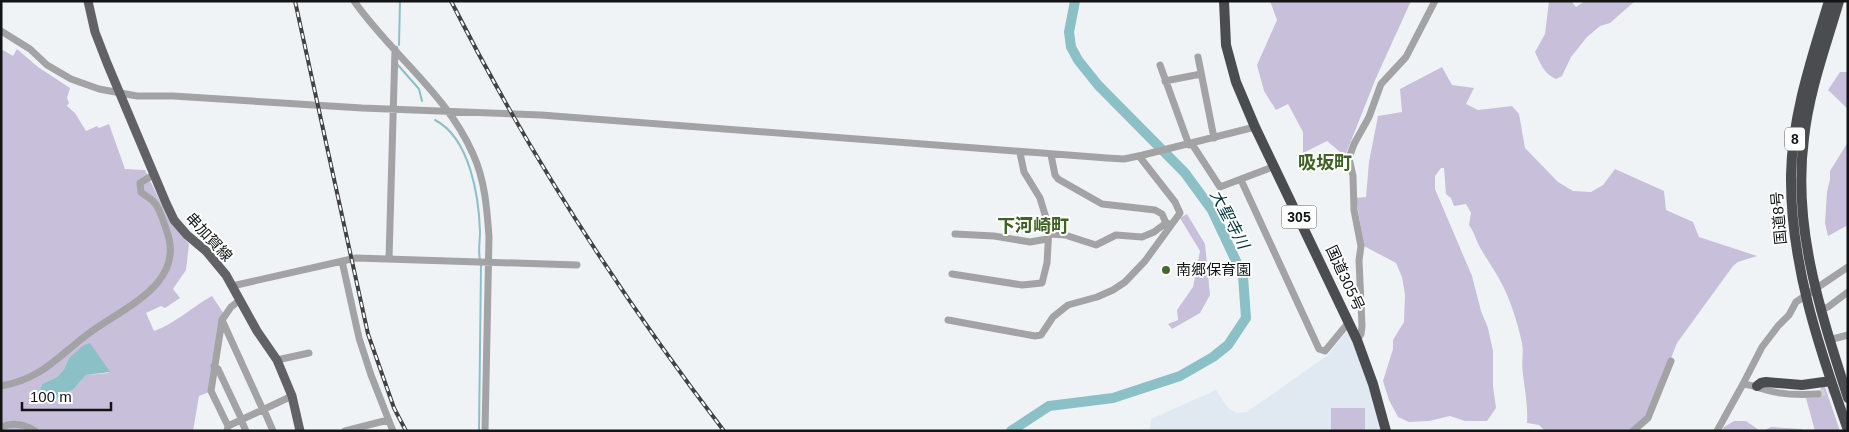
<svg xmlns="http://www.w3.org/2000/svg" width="1849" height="432" font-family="Arial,'Noto Sans JP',sans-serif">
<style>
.built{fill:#e0e8f2}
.green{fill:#c8bfda;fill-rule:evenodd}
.water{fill:#8bc0c6}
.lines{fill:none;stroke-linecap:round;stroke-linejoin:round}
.stream{stroke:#8bc0c6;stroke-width:2}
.river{stroke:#8bc0c6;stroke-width:10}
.minor-tunnel{stroke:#cfd2d4;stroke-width:7;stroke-dasharray:7 3.5;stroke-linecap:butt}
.minor{stroke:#a3a3a5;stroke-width:7}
.major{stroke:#626266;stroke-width:9}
.highway{stroke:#4b4c4f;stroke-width:10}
.rail-casing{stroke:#414244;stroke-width:4}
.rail{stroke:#fff;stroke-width:2;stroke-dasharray:5.5;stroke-linecap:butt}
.poi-dot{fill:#436b27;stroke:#fff;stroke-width:2}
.labels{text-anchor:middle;stroke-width:4;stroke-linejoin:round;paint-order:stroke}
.shield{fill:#fff;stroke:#5a5a5b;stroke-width:1}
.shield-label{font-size:14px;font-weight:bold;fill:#131415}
.street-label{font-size:15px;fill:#131415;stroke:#fff}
.poi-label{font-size:15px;fill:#131415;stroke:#fff;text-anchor:start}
.water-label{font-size:16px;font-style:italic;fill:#00343a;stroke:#fff}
.quarter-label{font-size:18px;font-weight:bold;fill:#3e6325;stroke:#fff}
</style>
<rect width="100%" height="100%" fill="#f0f3f6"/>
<!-- built -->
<path class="built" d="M1347,331L1370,385L1381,431H1149L1151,419L1216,390L1228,408L1237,413L1247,412L1328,355Z"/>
<!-- green -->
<path class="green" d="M1270,1H1411L1376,78L1345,156L1327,141L1303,153V132L1288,104L1276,110L1264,91L1257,65L1277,20Z
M1549,1H1571L1576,7L1585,1H1635L1610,23L1600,26L1587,37L1571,57L1562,76L1556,79C1544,74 1540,63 1535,52L1545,34Z
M1,49L13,56L17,49L38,67L70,88L67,98L69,103L67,106L75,113L86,131L97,126L99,128L109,124L125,169L145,170L170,222L189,244L186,270L173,289L180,298L165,308L161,306L146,313L154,331C176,323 192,307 212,296L224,314L209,392L199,396L193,431H1ZM88,344L109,373L86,375L73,390L59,395L57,401L54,403L43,401L40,397L42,384L57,377L64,369L69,358Z
M1442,67L1452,85L1474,88L1466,104L1478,110L1512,106L1519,114L1525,148L1558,182L1573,191L1591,192L1603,185L1615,169L1664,191L1666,210L1693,222L1699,237L1757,256L1738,262L1733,266L1677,343L1648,416L1631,431H1545L1539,425L1527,423C1528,405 1525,392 1523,374C1521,364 1524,353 1522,343C1517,320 1509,295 1497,275C1492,266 1486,258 1481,249C1476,241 1475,233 1469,225L1471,213L1466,204L1454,206L1451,198L1446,194L1444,168H1441L1435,176V189L1472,276L1481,311L1488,328L1493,351V386L1496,408L1487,421H1465L1450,416L1429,421L1409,422L1398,417L1389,400L1383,381L1393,349V340L1404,322L1405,295L1402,277L1396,263L1364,246L1356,198L1366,197L1369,162L1378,116L1402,112L1400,89Z
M1840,72H1848V109L1828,90Z
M1848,142V225L1828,236L1825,223L1827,192L1830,179V171Z
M1187,214L1205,244L1210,295L1200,313L1172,329L1168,324L1178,320L1177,310L1193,287L1200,251L1180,218Z
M1821,387H1825L1840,431H1815L1806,398L1820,397Z
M1331,408H1365V431H1331Z
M1734,421H1746L1759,430H1765L1771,427L1801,429L1805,431H1722L1724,427Z"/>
<!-- water -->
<path class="water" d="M90,343L110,372L86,375L73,390L59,395L56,402L42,400L40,391L42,384L57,377L64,369L69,358L84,345Z"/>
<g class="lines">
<!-- stream -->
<path class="stream" d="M399,45L400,1
M397,64L419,89L422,101
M435,120C470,138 479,197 480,232C480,241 478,251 480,260
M479,431L481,265"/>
<!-- river -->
<path class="river" d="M1011,431L1049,406L1113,398L1180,376L1213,357L1228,345L1246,318L1243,276L1212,210L1185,173L1098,85L1078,60L1071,47L1069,32L1075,1"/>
<!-- minor-tunnel -->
<path class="minor-tunnel" d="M1818,394L1837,388"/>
<!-- minor -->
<path class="minor" d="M354,1C391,54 447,94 473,154C485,180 487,209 489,237L485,431
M1,31L30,49L47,65L71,79L99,89L137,96H173L362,108L541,115L1107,158L1124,159L1143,155L1255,127
M1198,57L1214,138
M1160,65L1189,145
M1165,81L1201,74
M1192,144L1220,187L1275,166
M1051,155L1055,175L1058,179L1102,204L1155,210L1162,214L1166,223
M1241,180L1319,349L1325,351L1349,322
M955,234L994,236L1030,242L1047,239
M1049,234L1065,235L1096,245L1116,235L1142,237L1154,232L1166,223L1170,224
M389,259L395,49
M342,261L359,338L371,375L393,431
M952,274L1022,285L1042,283L1047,263L1049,228L1040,198L1024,172L1020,153
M232,286L356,258L577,265
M1820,310L1828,307L1848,292
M222,320L263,410
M948,320L1035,336L1041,335L1053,317L1068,305L1097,297L1113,290L1125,282L1145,261L1180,213L1175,202L1139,156
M1357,340L1361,334L1362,326L1359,260L1361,246L1354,210L1353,176L1349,158L1354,144L1369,117L1381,84L1406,57L1435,1
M1829,340L1848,335
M277,360L309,353
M214,366L218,369L242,420
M1743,384C1752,385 1759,388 1766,390C1783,395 1802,395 1818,394
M1,386C42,379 57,357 88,334C122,308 188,284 166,229C163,220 160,208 153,201C150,198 145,196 141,192L140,183L153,175
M264,410L273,431
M241,420L246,431
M228,426L292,396
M1,427C13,422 24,424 35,431
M227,431L228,426L211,391L222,320L231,307L240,300
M345,431L388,420
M1633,431L1648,418L1671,361
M1717,431L1743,384L1762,347L1778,326L1789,315L1796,302L1848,267"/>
<!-- major -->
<path class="major" d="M88,1L95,32L107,63L166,203L174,220L187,235L206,251L226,275L257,331L277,360L292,396L300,431"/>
<!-- highway -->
<path class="highway" d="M1224,1L1226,45L1236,82L1255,127L1357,340L1373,384L1386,431
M1829,1C1812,57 1792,116 1791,175C1790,263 1819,348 1848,430
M1839,1C1826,46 1809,91 1804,138C1792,228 1821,313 1848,398
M1757,386L1761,383L1766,382L1802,385L1831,381"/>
<!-- rail casing -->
<g class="rail-casing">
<path id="rail" d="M295,1L368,334L394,408L406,431
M451,1C528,153 620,295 724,431"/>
</g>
<!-- rail -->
<use href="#rail" class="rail"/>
</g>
<!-- markers -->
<circle class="poi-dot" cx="1166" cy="270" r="5"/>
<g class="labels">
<!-- shield labels -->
<g class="shield">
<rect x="1785" y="127.5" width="20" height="23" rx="4"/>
<rect x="1281.5" y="205.5" width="35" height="23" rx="4"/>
</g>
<g class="shield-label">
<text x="1795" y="144">8</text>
<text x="1299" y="222">305</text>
</g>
<!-- street labels -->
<g class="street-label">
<text transform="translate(1779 218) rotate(-95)" y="5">国道8号</text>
<text transform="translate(209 237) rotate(47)" y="5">串加賀線</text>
<text transform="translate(1345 278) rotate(65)" y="5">国道305号</text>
</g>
<!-- poi labels -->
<g class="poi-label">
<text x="1176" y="275">南郷保育園</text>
</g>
<!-- water labels -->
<g class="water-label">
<text transform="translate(1230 219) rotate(62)" y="6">大聖寺川</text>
</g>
<!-- quarter labels -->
<g class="quarter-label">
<text x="1325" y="169">吸坂町</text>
<text x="1033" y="232">下河崎町</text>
</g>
</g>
<!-- border -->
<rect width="1849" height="432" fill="none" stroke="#131415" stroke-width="5"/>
<!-- scale -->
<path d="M22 402v8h89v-8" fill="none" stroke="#131415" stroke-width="2.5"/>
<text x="30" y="402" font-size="15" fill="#131415" stroke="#ffffff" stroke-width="4" paint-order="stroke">100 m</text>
</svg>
